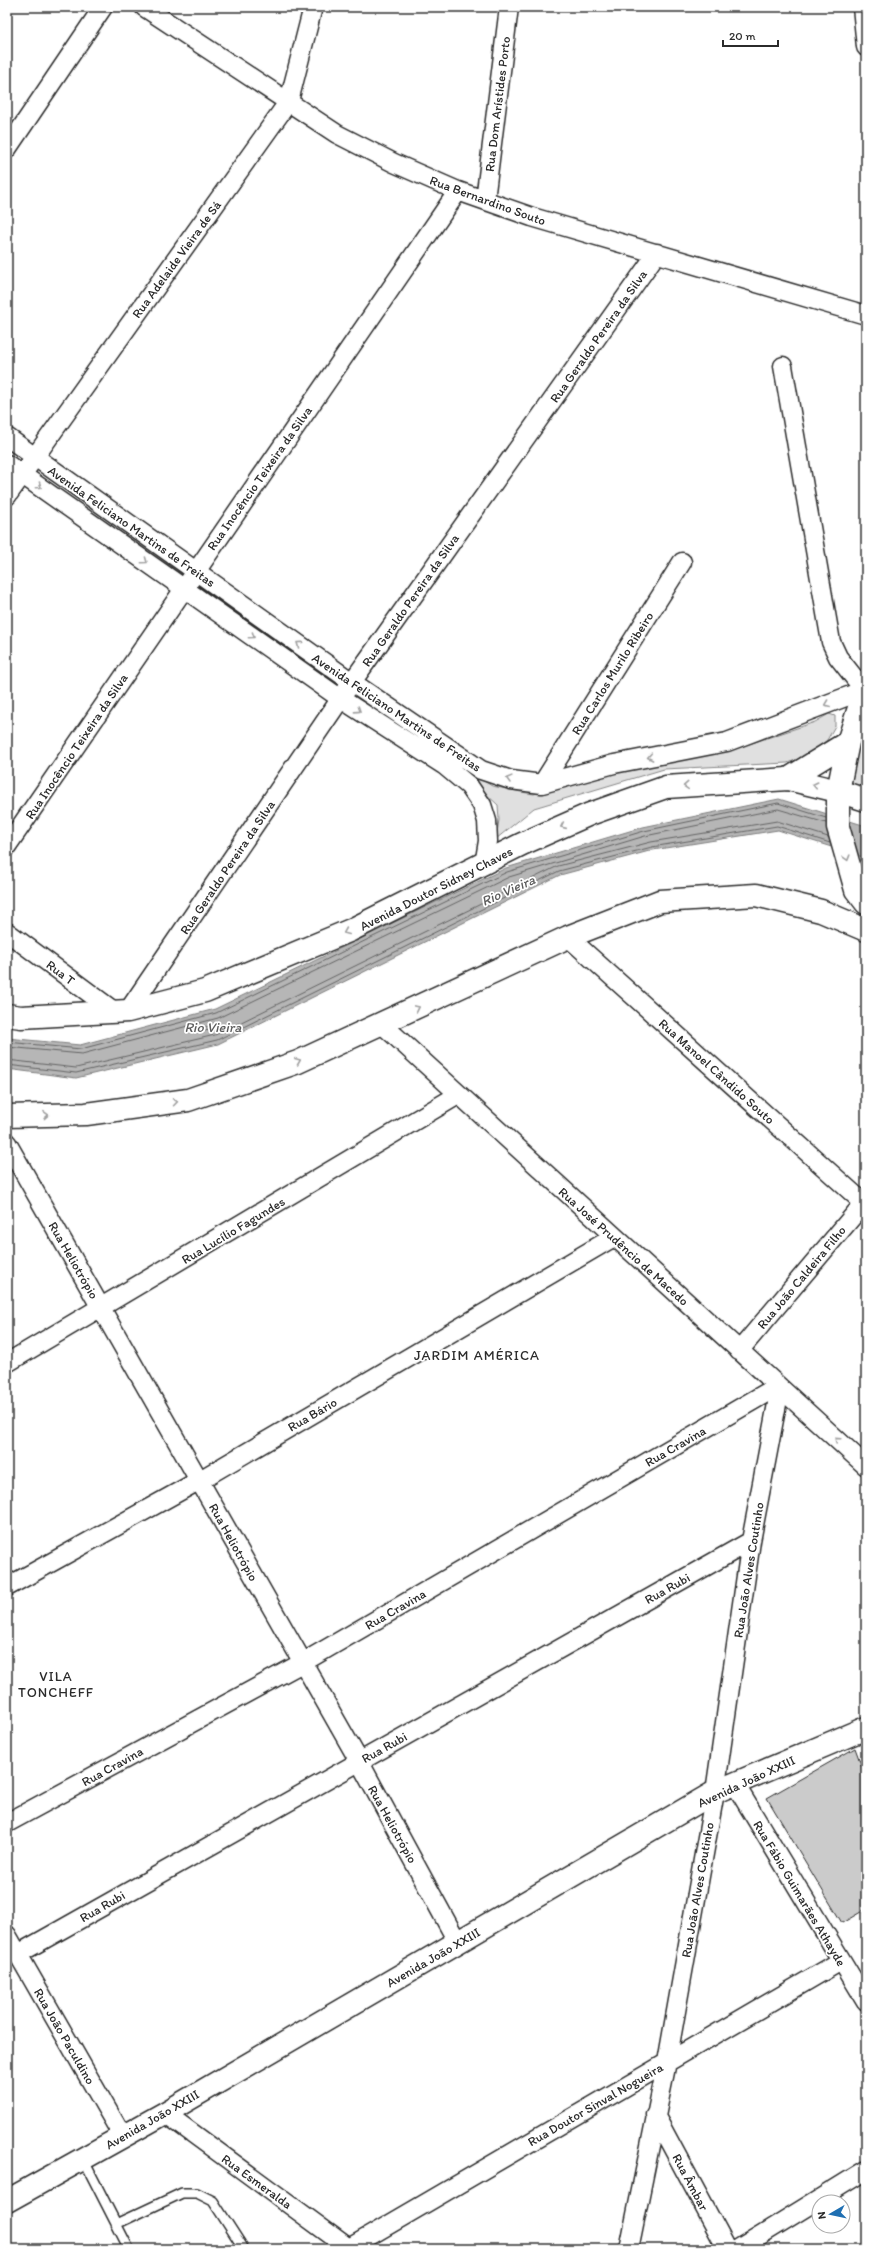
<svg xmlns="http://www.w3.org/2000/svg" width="873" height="2256" font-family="Itim,sans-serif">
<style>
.green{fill:#e0e0e0;stroke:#868686}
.water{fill:#b6b6b6;stroke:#7e7e7e}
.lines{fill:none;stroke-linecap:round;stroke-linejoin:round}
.shore{stroke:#636363;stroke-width:1}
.building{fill:#cbcbcb;stroke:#2b2b2b}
.service-casing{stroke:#2b2b2b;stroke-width:12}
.minor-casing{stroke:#2b2b2b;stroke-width:21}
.secondary-casing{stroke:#2b2b2b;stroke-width:25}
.primary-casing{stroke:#2b2b2b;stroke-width:25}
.service{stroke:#fff;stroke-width:9}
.minor{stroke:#fff;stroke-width:18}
.secondary{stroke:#fff;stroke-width:22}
.primary{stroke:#fff;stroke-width:22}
.oneway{stroke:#a0a0a0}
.labels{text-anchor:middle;stroke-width:3.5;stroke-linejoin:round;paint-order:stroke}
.street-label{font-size:13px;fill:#2b2b2b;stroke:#fff}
.water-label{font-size:14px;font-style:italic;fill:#5c5c5c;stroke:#fff}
.neighbourhood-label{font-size:14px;letter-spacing:1px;fill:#2b2b2b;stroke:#fff}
</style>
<rect width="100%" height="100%" fill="#fff"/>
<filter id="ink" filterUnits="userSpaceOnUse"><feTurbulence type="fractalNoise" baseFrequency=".025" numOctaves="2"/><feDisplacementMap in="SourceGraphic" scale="8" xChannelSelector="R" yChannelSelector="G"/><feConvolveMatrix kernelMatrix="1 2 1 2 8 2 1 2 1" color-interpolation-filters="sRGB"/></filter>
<g filter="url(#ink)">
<!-- green -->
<path class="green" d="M829,714L835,716V726L827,740L808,756L787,763L664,769L534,808L496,839L499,820L498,805L462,772L464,769L492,786L521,792L534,794L556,786L708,750L749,744L815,722Z
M866,715V784L855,786L850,780L851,772Z"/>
<!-- water -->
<path class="water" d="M779,799L866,826V858L778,830L653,850L560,875L218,1044L76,1078L7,1069V1038L80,1045L215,1009L506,868L643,827Z"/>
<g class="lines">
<!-- shore -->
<path class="shore" d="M214,1025L216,1027L213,1030L199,1031L200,1029Z
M7,1042L81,1049L216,1013L507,872L644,831L778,803L826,818
M7,1047L82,1054L218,1018L509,877L645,836L778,809L826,823
M7,1060L76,1068L215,1035L558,866L651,842L777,821L828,837
M7,1065L76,1073L217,1040L559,871L652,847L777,826L830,843"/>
</g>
<!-- building -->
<path class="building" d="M855,1748L866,1778V1909L842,1923L767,1798Z"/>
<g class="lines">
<!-- service casing -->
<g class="service-casing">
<path id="service" d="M83,2159L129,2249
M116,2224L182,2193H197L213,2201L244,2249"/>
</g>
<!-- minor casing -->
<g class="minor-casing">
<path id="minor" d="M144,7L337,134L394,163L458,191L532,217L866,315
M862,7L866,47
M7,149L103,7
M485,200L509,7
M7,437L352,682L481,770L511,780L542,784L614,764L727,742L864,690L838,657L831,642L783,366
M7,464L341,699L445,766L469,786L482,805L487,821L488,841L484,865
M7,496L289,101L313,7
M542,784L682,562
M7,846L458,191
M7,932L115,1012
M568,937L866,1205
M128,1011L352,682L657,253
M382,1024L866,1466
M7,1143L359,1761L458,1943
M739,1351L864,1203
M7,1363L458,1095
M7,1587L200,1480L614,1237
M735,1784L866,2001
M7,1823L302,1663L778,1386
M7,1935L123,2137
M18,1954L751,1541
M165,2113L350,2249
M655,2115L727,2249
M349,2248L841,1961
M629,2249L667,2062L715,1792L751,1541L780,1388
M738,2249L866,2170"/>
</g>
<!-- secondary casing -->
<g class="secondary-casing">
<path id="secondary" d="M7,1015L21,1017L128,1011L205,991L351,930L522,844L590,814L666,787L788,779L838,791L866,800
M7,1116L86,1114L188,1100L298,1062L568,937L660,901L756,895L821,911L866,930"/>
</g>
<!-- primary casing -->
<g class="primary-casing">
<path id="primary" d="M866,686L848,742L838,791V827L856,890L866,903
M788,779L848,742
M7,2201L165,2113L715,1792L866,1728"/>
</g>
<!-- service -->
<use href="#service" class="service"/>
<!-- minor -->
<use href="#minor" class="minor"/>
<!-- secondary -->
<use href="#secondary" class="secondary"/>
<!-- primary -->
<use href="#primary" class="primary"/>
</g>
<!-- one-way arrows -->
<defs><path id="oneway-chevron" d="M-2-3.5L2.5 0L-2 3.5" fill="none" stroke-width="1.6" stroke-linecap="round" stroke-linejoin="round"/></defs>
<g class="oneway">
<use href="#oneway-chevron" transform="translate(39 486) rotate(35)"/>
<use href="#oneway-chevron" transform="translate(145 561) rotate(35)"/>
<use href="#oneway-chevron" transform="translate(252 636) rotate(35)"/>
<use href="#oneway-chevron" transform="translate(299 644) rotate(-144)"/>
<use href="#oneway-chevron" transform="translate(827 704) rotate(159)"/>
<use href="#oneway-chevron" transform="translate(358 710) rotate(33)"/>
<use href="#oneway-chevron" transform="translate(650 757) rotate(169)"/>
<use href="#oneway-chevron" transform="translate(509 779) rotate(-165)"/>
<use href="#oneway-chevron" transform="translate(815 785) rotate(-167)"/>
<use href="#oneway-chevron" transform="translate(686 786) rotate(176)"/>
<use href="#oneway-chevron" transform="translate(563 826) rotate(156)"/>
<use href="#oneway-chevron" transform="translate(847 858) rotate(74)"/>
<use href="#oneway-chevron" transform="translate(346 932) rotate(157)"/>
<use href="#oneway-chevron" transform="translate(417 1008) rotate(-25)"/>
<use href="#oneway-chevron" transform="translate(298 1061) rotate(-22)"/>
<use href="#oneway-chevron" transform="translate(175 1102) rotate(-8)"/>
<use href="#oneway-chevron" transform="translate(46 1115) rotate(-2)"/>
<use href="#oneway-chevron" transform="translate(837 1440) rotate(-138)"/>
</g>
</g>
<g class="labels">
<!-- street labels -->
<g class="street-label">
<text transform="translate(497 104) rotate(-83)" y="5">Rua Dom Arístides Porto</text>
<text transform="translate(488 200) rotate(20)" y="5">Rua Bernardino Souto</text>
<text transform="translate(176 259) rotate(-54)" y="5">Rua Adelaide Vieira de Sá</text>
<text transform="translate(598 336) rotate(-55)" y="5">Rua Geraldo Pereira da Silva</text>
<text transform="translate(259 478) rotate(-55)" y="5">Rua Inocêncio Teixeira da Silva</text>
<text transform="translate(132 526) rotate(35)" y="5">Avenida Feliciano Martins de Freitas</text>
<text transform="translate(410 600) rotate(-55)" y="5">Rua Geraldo Pereira da Silva</text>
<text transform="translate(612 673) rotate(-58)" y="5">Rua Carlos Murilo Ribeiro</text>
<text transform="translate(397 712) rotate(34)" y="5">Avenida Feliciano Martins de Freitas</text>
<text transform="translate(76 746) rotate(-56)" y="5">Rua Inocêncio Teixeira da Silva</text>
<text transform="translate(227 867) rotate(-56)" y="5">Rua Geraldo Pereira da Silva</text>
<text transform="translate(436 888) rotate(-27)" y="5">Avenida Doutor Sidney Chaves</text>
<text transform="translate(61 972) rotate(37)" y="5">Rua T</text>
<text transform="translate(717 1071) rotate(42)" y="5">Rua Manoel Cândido Souto</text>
<text transform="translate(233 1230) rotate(-31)" y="5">Rua Lucílio Fagundes</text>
<text transform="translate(624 1246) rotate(42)" y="5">Rua José Prudêncio de Macedo</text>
<text transform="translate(74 1260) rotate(60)" y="5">Rua Heliotrópio</text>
<text transform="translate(801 1277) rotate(-50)" y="5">Rua João Caldeira Filho</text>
<text transform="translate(312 1414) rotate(-30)" y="5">Rua Bário</text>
<text transform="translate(675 1446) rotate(-30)" y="5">Rua Cravina</text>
<text transform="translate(234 1542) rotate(61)" y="5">Rua Heliotrópio</text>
<text transform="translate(748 1570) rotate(-81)" y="5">Rua João Alves Coutinho</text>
<text transform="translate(667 1588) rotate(-29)" y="5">Rua Rubi</text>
<text transform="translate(395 1609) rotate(-30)" y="5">Rua Cravina</text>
<text transform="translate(384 1747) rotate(-29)" y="5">Rua Rubi</text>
<text transform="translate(112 1766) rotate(-29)" y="5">Rua Cravina</text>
<text transform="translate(746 1781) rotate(-25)" y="5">Avenida João XXIII</text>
<text transform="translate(393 1824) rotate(61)" y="5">Rua Heliotrópio</text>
<text transform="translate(697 1890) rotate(-80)" y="5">Rua João Alves Coutinho</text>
<text transform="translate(800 1893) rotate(59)" y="5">Rua Fábio Guimarães Athayde</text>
<text transform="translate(102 1906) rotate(-30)" y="5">Rua Rubi</text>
<text transform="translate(433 1957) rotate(-30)" y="5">Avenida João XXIII</text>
<text transform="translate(65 2036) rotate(60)" y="5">Rua João Paculdino</text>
<text transform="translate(595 2104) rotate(-30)" y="5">Rua Doutor Sinval Nogueira</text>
<text transform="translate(152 2119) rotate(-30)" y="5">Avenida João XXIII</text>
<text transform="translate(257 2181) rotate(36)" y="5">Rua Esmeralda</text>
<text transform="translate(691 2182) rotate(62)" y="5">Rua Âmbar</text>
</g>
<!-- water labels -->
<g class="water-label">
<text transform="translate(508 890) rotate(-24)" y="5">Rio Vieira</text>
<text x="213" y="1032">Rio Vieira</text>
</g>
<!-- neighbourhood labels -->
<g class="neighbourhood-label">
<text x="477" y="1360">JARDIM AMÉRICA</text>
<text x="56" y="1681">VILA<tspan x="56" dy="16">TONCHEFF</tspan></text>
</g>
</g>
<!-- margin -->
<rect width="873" height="2256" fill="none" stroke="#fff" stroke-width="24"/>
<rect x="12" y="12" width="849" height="2232" fill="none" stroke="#2b2b2b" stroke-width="1.5" filter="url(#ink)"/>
<!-- north arrow -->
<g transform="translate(831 2214) rotate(261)"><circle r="19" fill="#ffffff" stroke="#aaaaaa"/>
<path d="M0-3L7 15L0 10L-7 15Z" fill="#1f6fb2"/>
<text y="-6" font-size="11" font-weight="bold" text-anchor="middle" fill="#2b2b2b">N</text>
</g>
<!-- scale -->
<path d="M723 40v6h55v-6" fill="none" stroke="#2b2b2b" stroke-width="2"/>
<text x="729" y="40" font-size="12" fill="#2b2b2b" stroke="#ffffff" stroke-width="3" paint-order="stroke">20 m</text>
</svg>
